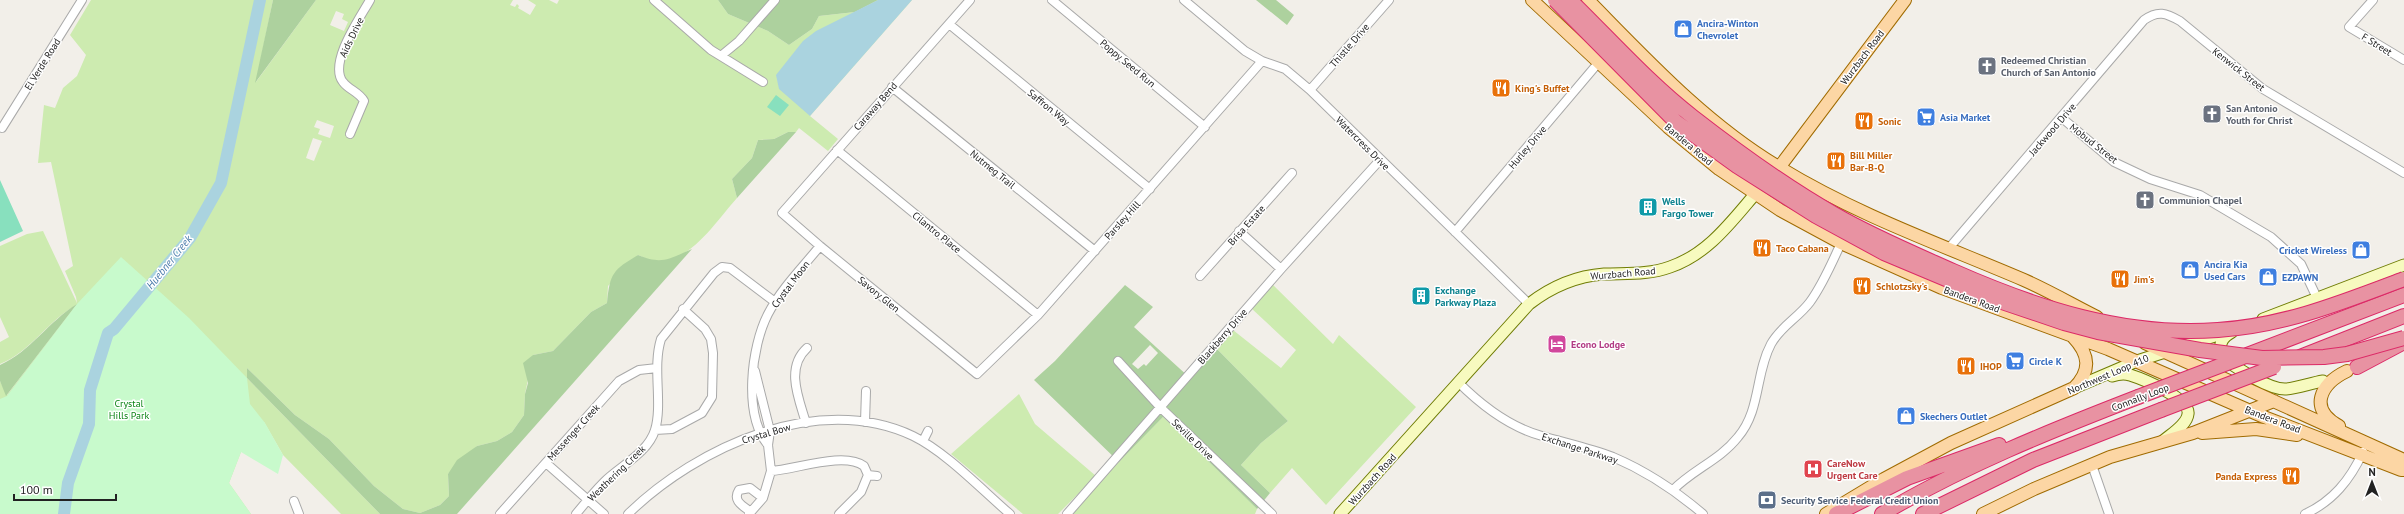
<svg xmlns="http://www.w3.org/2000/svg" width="2404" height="514" font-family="'PT Sans',sans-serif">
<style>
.grass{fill:#cdebb0;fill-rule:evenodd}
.forest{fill:#add19e;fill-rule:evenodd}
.park{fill:#c8facc}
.pitch{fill:#88e0be}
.water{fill:#aad3df}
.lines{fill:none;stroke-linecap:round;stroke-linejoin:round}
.river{stroke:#aad3df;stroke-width:12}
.street-casing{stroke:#a9a9a9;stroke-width:10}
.secondary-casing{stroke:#707d05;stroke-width:13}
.primary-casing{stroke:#a06b00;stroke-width:14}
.highway-casing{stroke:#dc2a67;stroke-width:16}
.street{stroke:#fff;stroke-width:8}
.secondary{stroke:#f7fabf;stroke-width:11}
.primary{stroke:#fcd6a4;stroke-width:12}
.highway{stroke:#e892a2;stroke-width:14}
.highway-bridge-casing{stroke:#dc2a67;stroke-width:16;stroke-linecap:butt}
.highway-bridge{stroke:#e892a2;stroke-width:14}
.labels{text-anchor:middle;stroke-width:3;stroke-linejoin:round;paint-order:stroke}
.shop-label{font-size:10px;font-weight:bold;fill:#366cbe;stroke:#fff;text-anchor:start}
.street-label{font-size:10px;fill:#222;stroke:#fff}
.worship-label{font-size:10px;font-weight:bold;fill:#5b616d;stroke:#fff;text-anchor:start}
.food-label{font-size:10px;font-weight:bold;fill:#c56008;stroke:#fff;text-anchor:start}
.culture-label{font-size:10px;font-weight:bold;fill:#0d838f;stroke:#fff;text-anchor:start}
.hotel-label{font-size:10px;font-weight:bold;fill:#b23c85;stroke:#fff;text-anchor:start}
.park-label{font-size:10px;fill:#0c8416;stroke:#fff}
.health-label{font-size:10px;font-weight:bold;fill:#be3a42;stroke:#fff;text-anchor:start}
.service-label{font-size:10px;font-weight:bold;fill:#4e5e75;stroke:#fff;text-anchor:start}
.water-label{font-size:11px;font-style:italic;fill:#4a7aab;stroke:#fff}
</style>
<rect width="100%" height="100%" fill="#f2efe9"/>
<!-- grass -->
<path class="grass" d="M91,0H273L256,82L316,0H513L510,5L515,7L517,4L519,6L518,8L530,15L536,5L528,0H549L557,4L559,0H718L728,14L768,31L789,45L812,29L819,16L855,12L878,0H912L810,116L838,139L828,151L799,128L796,132H788L774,139L758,140L752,158L732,179L737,198C716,221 691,263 655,262C650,261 643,257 638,255L608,286L607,303L591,312L553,351L533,355L525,394L524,415L512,432L497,441L477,446L448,474L449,496L440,505L420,513L403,509L374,486L329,439L295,415L247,368V378L380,514H341L283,455L264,422L241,452L229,483L251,514H0V381L7,395L76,305C48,321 30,352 0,364V342L9,337L0,317V246L27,234L43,231L77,303L76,297L65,271L73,266L51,162L38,163L44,105L55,108L63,88L77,76L86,55L70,35ZM336,11L344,14L342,19L348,22L344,31L330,25ZM317,120L334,126L330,138L318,134L320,129L314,127ZM313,138L322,141L314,161L306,158Z
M1271,283L1333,344L1339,335L1416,407L1326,505L1292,468L1270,493L1241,465L1261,443L1288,421L1216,348L1233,330L1281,368L1296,350L1251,308Z
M1019,394L1035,424L1096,476L1058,514H1023L951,454Z
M1163,417L1257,509L1255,514H1072L1107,474Z"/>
<!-- forest -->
<path class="forest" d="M273,0H316L255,83Z
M718,0H878L855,12L819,16L812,29L789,45L768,31L728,14Z
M1256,0H1276L1294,15L1287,25Z
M788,132H796L737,198L732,179L752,158L758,140L774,139Z
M692,249L457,514H380L247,378V368L295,415L329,439L374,486L403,509L420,513L440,505L449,496L448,474L457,460L477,446L497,441L512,432L524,415L525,394L528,383L523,363L533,355L553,351L591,312L607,303C610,273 613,270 638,255C662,265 669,259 692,249Z
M1125,285L1153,307L1134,327L1190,378L1216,348L1288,421L1261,443L1241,465L1270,493L1257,509L1163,417L1119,462L1034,380L1055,361ZM1150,345L1158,353L1146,366L1144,364L1138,369L1132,364Z
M77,304L6,396L0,381V365C30,352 49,321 77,304Z"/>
<!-- park -->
<path class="park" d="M121,257L189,318L247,378L250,404L265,423L283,455L278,474L241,452L229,483L251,514H0V399L7,396L77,304Z"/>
<!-- pitch -->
<path class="pitch" d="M776,95L789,105L780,116L767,107Z
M0,180L23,231L0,242Z"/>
<!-- water -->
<path class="water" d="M878,0H912L810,116L779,89L776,75L803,41L816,31Z"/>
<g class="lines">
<!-- river -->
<path class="river" d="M64,514L68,483L89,424L90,390L108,333L114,329L190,238L221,183L260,0"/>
<!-- street casing -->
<g class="street-casing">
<path id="street" d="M654,0L711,50L763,82
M970,0L782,213L820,246L977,374L1038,315L1262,61
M1052,0L1205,127
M1184,0L1245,51L1262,61L1285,69L1310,90L1529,304
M2373,0L2349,27L2404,60
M949,24L1150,189
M722,55L739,41L775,0
M892,87L1095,251
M1310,90L1389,0
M2062,118L2114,162L2150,179L2200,195L2271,237L2301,264L2317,298
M2,128L82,0
M350,134L364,101C359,92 349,90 343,82C328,63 360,18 370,0
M837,150L1038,315
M1239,231L1281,269
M1455,232L1599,62
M1949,248L2144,20C2158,10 2166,13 2180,21L2263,89L2404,173
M1200,276L1292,173
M1118,361L1161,408L1272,514
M1458,382C1482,406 1509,427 1542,436C1566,443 1590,448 1613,457C1646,471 1676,491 1703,514
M865,422L866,391
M806,423C799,399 785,368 807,348
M655,430L672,429L702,413L712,397L713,353L711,339L705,329L683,309
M923,441L928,431
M768,445C743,415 751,347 768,314C781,289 802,268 820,246
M546,463L604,514
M2092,465L2109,514
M771,471C794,470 844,451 864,466L868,475
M868,475L877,476
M1673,490C1692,470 1720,460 1738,437C1761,410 1755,374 1771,344C1781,326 1798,318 1810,302C1823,284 1832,263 1841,243
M294,501L299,514
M751,512C743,506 732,501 739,490L750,488L763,498
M500,514L619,381L639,370L657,368
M576,514C585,503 594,492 604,482C620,466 648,453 655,430C663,403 652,368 661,339L714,273L722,267L730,268L775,302
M628,514C697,447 818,391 913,436C946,452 982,490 1010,514
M749,514L763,498L771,471L768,445L770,431L755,371
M839,514L861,492L868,475
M1067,514L1281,269L1380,160
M2305,514C2333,501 2350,480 2363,452"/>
</g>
<!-- secondary casing -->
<g class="secondary-casing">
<path id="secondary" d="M2263,319L2404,265
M2232,332C2221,338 2219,344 2221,357C2236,367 2268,390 2286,389C2298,388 2311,383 2323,381
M2112,376C2118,374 2124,373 2130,375C2143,379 2191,399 2188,414C2187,425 2171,434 2163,441
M2074,388L2137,361L2224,333
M1340,514L1529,304C1551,287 1576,276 1604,274C1626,273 1648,275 1670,267C1708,254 1731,222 1756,193"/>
</g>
<!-- primary casing -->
<g class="primary-casing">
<path id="primary" d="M1532,0L1668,127L1719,169L1780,210L1841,243L1942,288L2108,349L2264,417L2401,470H2404
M1588,0C1648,61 1706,124 1780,168C1857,215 1942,245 2024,280C2049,291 2073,305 2097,317
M1775,173L1905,0
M2145,343L2404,460
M2339,426C2308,409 2320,384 2347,371
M2202,433L2256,429L2297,435
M1826,514L1884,479L1951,443L2074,388C2092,370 2089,354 2073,337
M1983,514L2034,489L2110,457L2193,433L2274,401"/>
</g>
<!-- highway casing -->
<g class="highway-casing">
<path id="highway" d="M2247,355L2404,295
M2300,357L2404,316
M2357,367L2404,342
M1836,514L1907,478L1999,445
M1882,514C1963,466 2050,431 2138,397
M1923,514L2033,460L2161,410"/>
</g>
<!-- street -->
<use href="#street" class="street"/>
<!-- secondary -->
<use href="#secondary" class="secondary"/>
<!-- primary -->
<use href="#primary" class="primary"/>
<!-- highway -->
<use href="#highway" class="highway"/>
<!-- highway-bridge casing -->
<g class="highway-bridge-casing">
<path id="highway-bridge" d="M1555,0L1676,122L1737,166L1816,216L1884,253L1996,300L2064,323L2098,332L2200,350L2262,358L2324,357L2347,354L2404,338
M1570,0C1610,39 1649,83 1693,117C1738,152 1785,186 1834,214C1872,236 1913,253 1953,271C2037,308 2125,337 2218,330C2284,326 2343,302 2404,279
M2138,397L2243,357
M2161,410L2274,367"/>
</g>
<!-- highway-bridge -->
<use href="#highway-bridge" class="highway-bridge"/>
</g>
<!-- icons -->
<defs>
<g id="shop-square" transform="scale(1)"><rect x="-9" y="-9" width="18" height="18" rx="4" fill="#3f7fe0" stroke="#fff"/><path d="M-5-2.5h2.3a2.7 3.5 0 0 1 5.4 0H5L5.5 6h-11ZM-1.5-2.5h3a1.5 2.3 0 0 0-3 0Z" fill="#fff"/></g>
<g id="church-square" transform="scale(1)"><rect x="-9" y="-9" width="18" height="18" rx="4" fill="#6b7280" stroke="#fff"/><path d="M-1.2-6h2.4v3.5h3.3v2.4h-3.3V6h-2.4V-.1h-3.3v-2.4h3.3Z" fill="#fff"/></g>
<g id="restaurant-square" transform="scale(1)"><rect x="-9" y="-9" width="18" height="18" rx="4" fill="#e8710a" stroke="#fff"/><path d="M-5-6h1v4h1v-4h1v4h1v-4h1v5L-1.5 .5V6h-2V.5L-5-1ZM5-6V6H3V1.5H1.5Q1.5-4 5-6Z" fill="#fff"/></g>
<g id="supermarket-square" transform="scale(1)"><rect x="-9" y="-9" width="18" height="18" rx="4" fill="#3f7fe0" stroke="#fff"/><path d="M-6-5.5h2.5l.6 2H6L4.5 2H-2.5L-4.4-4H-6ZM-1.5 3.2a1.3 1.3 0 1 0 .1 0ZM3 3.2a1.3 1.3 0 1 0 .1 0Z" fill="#fff"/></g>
<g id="building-square" transform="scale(1)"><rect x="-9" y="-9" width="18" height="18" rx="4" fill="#0f9aa8" stroke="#fff"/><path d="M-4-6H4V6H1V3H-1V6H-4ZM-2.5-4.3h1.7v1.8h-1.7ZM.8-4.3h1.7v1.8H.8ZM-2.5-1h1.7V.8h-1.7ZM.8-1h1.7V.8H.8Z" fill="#fff"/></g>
<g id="hotel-square" transform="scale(1)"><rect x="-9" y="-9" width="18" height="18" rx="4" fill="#d1479c" stroke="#fff"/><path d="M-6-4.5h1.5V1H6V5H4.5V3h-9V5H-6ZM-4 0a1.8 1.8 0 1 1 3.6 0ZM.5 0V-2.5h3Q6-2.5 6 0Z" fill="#fff"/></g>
<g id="hospital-square" transform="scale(1)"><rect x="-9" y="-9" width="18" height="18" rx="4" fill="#e0444e" stroke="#fff"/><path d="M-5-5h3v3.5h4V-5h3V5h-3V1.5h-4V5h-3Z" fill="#fff"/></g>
<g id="bank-square" transform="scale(1)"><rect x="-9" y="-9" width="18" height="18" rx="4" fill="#5c6f8a" stroke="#fff"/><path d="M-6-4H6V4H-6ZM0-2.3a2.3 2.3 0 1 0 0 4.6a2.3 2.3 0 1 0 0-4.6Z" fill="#fff"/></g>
</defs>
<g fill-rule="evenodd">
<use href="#shop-square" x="1683" y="29"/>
<use href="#church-square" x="1987" y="66"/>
<use href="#restaurant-square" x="1501" y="88"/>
<use href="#church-square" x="2212" y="114"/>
<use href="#supermarket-square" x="1926" y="117"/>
<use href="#restaurant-square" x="1864" y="121"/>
<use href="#restaurant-square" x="1836" y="161"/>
<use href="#church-square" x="2145" y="200"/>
<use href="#building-square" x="1648" y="207"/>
<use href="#restaurant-square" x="1762" y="248"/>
<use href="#shop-square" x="2361" y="250"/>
<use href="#shop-square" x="2190" y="270"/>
<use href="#shop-square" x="2268" y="277"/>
<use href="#restaurant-square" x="2120" y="279"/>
<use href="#restaurant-square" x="1862" y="286"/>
<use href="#building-square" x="1421" y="296"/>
<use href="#hotel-square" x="1557" y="344"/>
<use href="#supermarket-square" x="2015" y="361"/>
<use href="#restaurant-square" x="1966" y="366"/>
<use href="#shop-square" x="1906" y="416"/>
<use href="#hospital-square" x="1813" y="469"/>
<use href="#restaurant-square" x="2291" y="476"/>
<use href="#bank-square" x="1767" y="500"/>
</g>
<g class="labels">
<!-- shop labels -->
<g class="shop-label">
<text x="1697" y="27">Ancira-Winton<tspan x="1697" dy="12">Chevrolet</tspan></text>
<text x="1940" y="121">Asia Market</text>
<text x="2347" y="254" text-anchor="end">Cricket Wireless</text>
<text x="2204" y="268">Ancira Kia<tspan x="2204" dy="12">Used Cars</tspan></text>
<text x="2282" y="281">EZPAWN</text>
<text x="2029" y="365">Circle K</text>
<text x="1920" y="420">Skechers Outlet</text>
</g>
<!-- street labels -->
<g class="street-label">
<text transform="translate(351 37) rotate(-64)" y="4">Aids Drive</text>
<text transform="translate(2377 44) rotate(31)" y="4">F Street</text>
<text transform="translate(1349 45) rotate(-49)" y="4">Thistle Drive</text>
<text transform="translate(1862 57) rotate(-53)" y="4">Wurzbach Road</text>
<text transform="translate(1128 63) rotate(40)" y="4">Poppy Seed Run</text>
<text transform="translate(42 64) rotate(-58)" y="4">El Verde Road</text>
<text transform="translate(2239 69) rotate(38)" y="4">Kenwick Street</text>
<text transform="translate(875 106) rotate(-49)" y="4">Caraway Bend</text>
<text transform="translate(1049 107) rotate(39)" y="4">Saffron Way</text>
<text transform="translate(2052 129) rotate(-49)" y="4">Jackwood Drive</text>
<text transform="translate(1363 143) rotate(45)" y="4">Watercress Drive</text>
<text transform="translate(2094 143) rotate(38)" y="4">Mobud Street</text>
<text transform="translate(1689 144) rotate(40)" y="4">Bandera Road</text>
<text transform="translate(1527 147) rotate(-50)" y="4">Hurley Drive</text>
<text transform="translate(993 169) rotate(39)" y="4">Nutmeg Trail</text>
<text transform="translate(1122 220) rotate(-48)" y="4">Parsley Hill</text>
<text transform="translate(1246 225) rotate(-48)" y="4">Brisa Estate</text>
<text transform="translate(937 232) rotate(39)" y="4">Cilantro Place</text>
<text transform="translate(1623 273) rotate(-5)" y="4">Wurzbach Road</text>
<text transform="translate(790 284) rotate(-53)" y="4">Crystal Moon</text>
<text transform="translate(879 294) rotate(39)" y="4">Savory Glen</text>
<text transform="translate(1972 299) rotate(20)" y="4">Bandera Road</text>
<text transform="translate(1222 336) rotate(-49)" y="4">Blackberry Drive</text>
<text transform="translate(2108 374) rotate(-23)" y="4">Northwest Loop 410</text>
<text transform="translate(2140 397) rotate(-21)" y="4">Connally Loop</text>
<text transform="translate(2273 419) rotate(21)" y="4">Bandera Road</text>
<text transform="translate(573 432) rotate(-48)" y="4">Messenger Creek</text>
<text transform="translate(766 433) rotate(-16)" y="4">Crystal Bow</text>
<text transform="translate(1193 439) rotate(44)" y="4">Seville Drive</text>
<text transform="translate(1580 448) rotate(18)" y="4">Exchange Parkway</text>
<text transform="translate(616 473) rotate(-44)" y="4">Weathering Creek</text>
<text transform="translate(1372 479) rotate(-48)" y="4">Wurzbach Road</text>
</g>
<!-- worship labels -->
<g class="worship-label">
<text x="2001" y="64">Redeemed Christian<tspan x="2001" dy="12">Church of San Antonio</tspan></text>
<text x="2226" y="112">San Antonio<tspan x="2226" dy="12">Youth for Christ</tspan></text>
<text x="2159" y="204">Communion Chapel</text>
</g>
<!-- food labels -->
<g class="food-label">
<text x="1515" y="92">King's Buffet</text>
<text x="1878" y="125">Sonic</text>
<text x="1850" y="159">Bill Miller<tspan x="1850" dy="12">Bar-B-Q</tspan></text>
<text x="1776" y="252">Taco Cabana</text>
<text x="2134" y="283">Jim's</text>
<text x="1876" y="290">Schlotzsky's</text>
<text x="1980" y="370">IHOP</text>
<text x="2277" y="480" text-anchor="end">Panda Express</text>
</g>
<!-- culture labels -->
<g class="culture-label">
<text x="1662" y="205">Wells<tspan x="1662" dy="12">Fargo Tower</tspan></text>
<text x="1435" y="294">Exchange<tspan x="1435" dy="12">Parkway Plaza</tspan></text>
</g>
<!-- hotel labels -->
<g class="hotel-label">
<text x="1571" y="348">Econo Lodge</text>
</g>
<!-- park labels -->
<g class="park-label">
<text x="129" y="407">Crystal<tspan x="129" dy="12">Hills Park</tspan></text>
</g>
<!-- health labels -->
<g class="health-label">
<text x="1827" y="467">CareNow<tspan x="1827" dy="12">Urgent Care</tspan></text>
</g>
<!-- service labels -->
<g class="service-label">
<text x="1781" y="504">Security Service Federal Credit Union</text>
</g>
<!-- water labels -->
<g class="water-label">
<text transform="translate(169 262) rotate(-51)" y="4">Huebner Creek</text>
</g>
</g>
<!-- north arrow -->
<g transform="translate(2372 482)" stroke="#ffffff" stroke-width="3" paint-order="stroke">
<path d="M0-3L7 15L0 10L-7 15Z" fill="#222222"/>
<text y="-6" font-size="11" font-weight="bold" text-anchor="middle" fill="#222222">N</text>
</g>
<!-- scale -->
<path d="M14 494v6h102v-6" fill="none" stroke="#222222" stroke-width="2"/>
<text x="20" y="494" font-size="12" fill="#222222" stroke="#ffffff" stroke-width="3" paint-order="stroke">100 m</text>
</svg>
